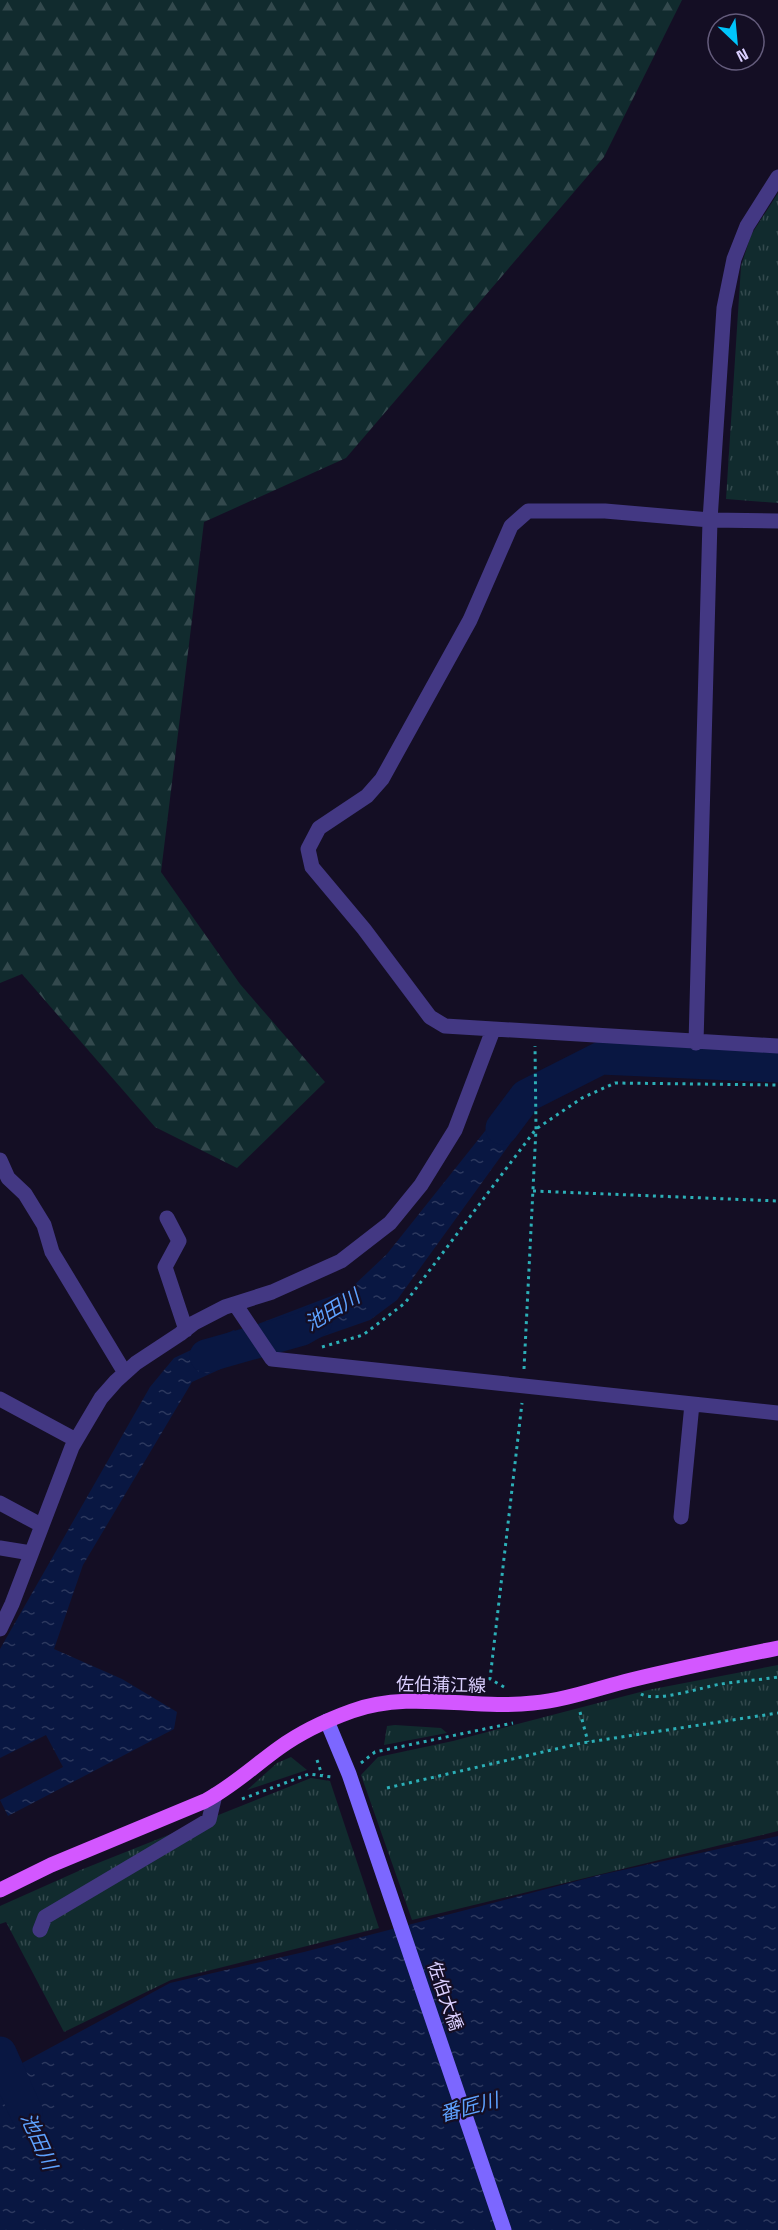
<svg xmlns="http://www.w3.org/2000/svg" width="778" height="2230" font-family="'Space Grotesk','Noto Sans JP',sans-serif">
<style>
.grass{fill:url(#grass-tufts)}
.forest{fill:url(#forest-firs)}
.water{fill:url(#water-ripples)}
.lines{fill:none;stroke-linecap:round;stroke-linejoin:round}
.river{stroke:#091742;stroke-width:33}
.path{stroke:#2cafb7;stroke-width:3;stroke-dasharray:3 4.5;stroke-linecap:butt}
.street{stroke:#433883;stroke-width:15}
.secondary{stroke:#7c67ff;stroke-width:15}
.primary{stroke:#d357ff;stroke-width:15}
.labels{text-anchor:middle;stroke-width:4.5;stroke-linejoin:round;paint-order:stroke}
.street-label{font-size:18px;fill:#dbd0ff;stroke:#140e24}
.water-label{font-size:20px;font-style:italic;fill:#5ea2ff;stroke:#140e24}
</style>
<defs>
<pattern id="grass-tufts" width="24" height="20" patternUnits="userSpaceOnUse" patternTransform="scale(1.5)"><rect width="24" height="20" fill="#112b2e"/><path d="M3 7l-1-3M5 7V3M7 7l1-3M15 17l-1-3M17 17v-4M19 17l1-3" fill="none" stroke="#33494d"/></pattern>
<pattern id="forest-firs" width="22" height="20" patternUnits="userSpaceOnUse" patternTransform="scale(1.5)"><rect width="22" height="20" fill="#112b2e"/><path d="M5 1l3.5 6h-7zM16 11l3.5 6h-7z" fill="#33494d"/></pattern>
<pattern id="water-ripples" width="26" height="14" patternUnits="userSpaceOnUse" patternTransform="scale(1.5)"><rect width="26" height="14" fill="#091742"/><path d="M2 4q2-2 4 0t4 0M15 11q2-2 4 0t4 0" fill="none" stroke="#2c385e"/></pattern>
</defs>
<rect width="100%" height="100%" fill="#140e24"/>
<!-- grass -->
<path class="grass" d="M778,193V503L726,499L741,266L751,235Z
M778,1665V1831L412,1920L361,1775L378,1757L453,1741L648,1690Z
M395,1725L441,1728L447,1733L384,1745L387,1726Z
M291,1757L307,1770L247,1790L277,1763Z
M311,1778L330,1781L379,1928L171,1980L64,2032L6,1922L0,1924V1906L83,1869Z"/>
<!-- forest -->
<path class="forest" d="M0,0H682L604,157L346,458L204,522L161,872L240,984L325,1082L237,1168L155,1127L22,974L0,983Z"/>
<!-- water -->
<path class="water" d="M529,1076L530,1116L397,1300L370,1320L287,1349L258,1324L350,1289L387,1254Z
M234,1330L256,1353L192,1382L83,1565L54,1649L122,1679L177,1712L174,1729L8,1816L0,1800L63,1767L46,1735L0,1758V1649L150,1387L174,1358Z
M778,1836V2230H0V2075L170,1983L304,1952L600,1875Z"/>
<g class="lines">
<!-- river -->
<path class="river" d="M502,1128L526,1096L601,1058L778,1066
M206,1356L302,1329L316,1321
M0,2053L26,2112"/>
<!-- path -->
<path class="path" d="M533,1191L778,1201
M322,1347L363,1335L405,1303L536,1129L582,1098L615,1083L778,1085
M524,1369L536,1129L535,1046
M504,1687L490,1679L522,1403
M641,1694C657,1703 702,1687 721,1684C740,1681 759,1680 778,1677
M580,1712L588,1742
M317,1760L322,1775
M361,1763L375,1752L513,1723
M387,1788L582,1743L778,1713
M242,1799L309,1774L332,1777"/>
<!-- street -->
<path class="street" d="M778,521L710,520L605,511H528L511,526L470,620L382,779L367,796L319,828L308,849L312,867L364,929L430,1017L445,1026L778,1046
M696,1043L710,520L724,308L734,259L747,226L778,177
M0,1160L8,1178L25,1194L44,1225L52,1252L125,1373
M167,1218L179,1241L165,1267L186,1330
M235,1304L272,1359L778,1413
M0,1399L76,1440
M0,1503L41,1525
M681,1517L692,1404
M0,1548L31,1553
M0,1629L12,1604L72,1447L101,1398L116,1381L136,1363L180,1334L194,1323L225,1307L272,1292L341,1261L390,1223L421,1185L455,1130L493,1030
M40,1930L45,1917L209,1820L215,1795"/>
<!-- secondary -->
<path class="secondary" d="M327,1721L349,1774L504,2230"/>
<!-- primary -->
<path class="primary" d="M0,1890L51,1865L205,1801C233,1786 254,1766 279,1748C301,1732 327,1720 352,1711C410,1690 474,1710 533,1703C567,1700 598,1688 631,1680C680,1668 729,1658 778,1648"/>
</g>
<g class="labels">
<!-- street labels -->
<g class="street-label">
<text transform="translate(441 1685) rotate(1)" y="6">佐伯蒲江線</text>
<text transform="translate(445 1996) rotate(71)" y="6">佐伯大橋</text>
</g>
<!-- water labels -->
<g class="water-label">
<text transform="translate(332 1310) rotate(-31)" y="7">池田川</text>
<text transform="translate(469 2107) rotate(-15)" y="7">番匠川</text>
<text transform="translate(39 2141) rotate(66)" y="7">池田川</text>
</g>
</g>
<!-- north arrow -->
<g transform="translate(736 42) rotate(154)"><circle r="28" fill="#140e24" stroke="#645c7c" stroke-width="1.5"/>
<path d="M0-4.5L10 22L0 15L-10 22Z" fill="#00c5fb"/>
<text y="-9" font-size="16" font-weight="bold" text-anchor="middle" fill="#dbd0ff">N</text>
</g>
</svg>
